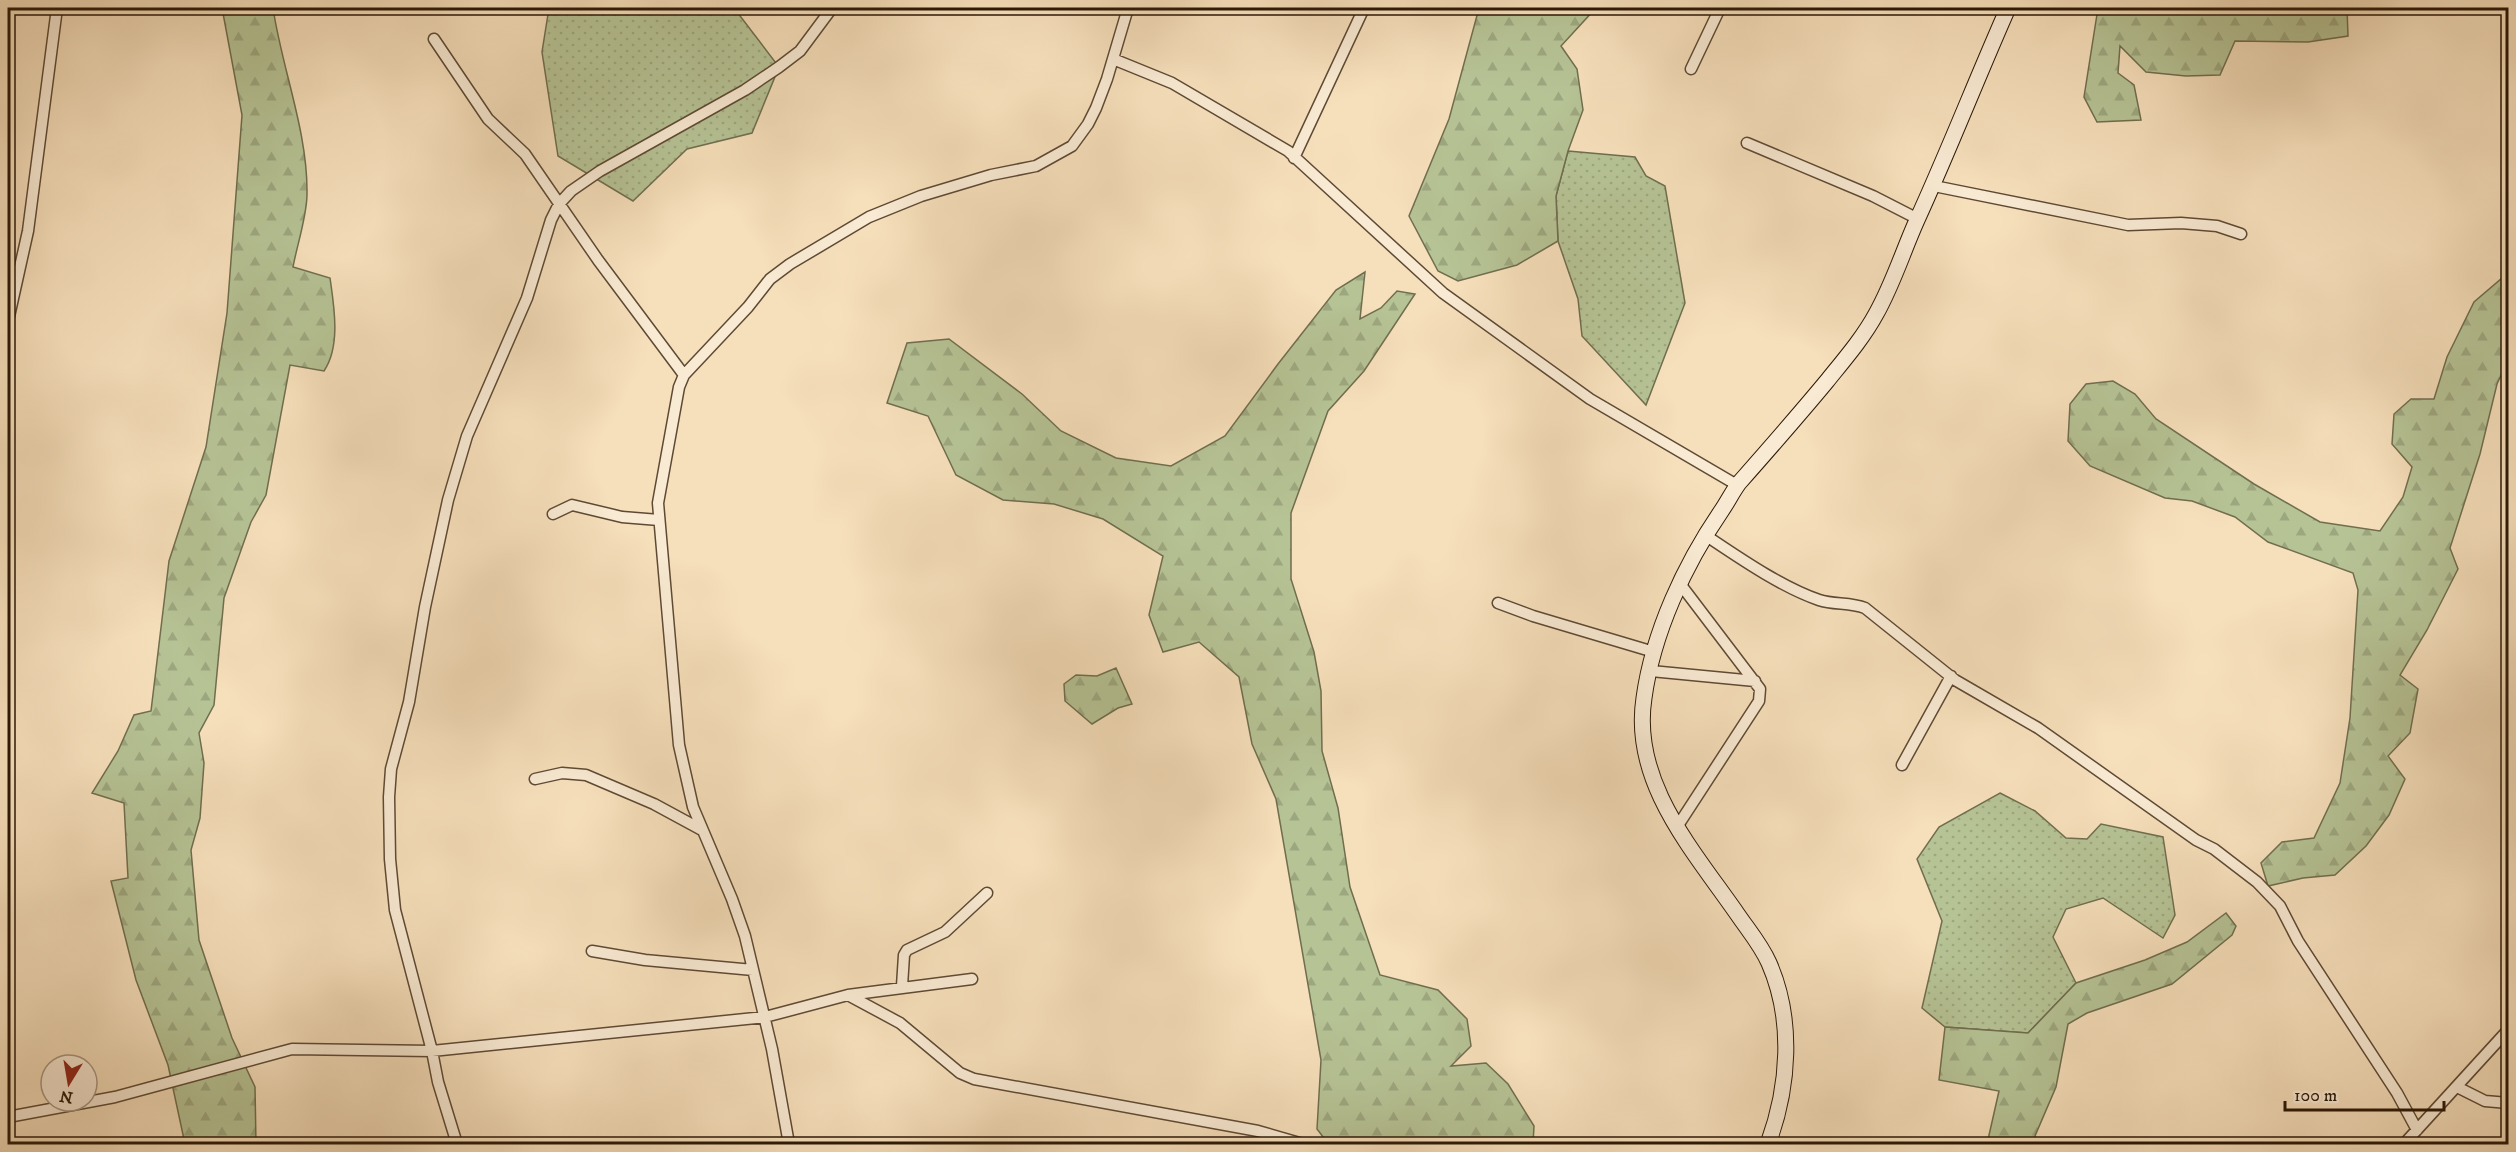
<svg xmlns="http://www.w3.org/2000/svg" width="2516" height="1152" font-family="'IM FELL DW Pica',serif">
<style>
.grass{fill:url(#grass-dots);stroke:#706e4e;stroke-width:1.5}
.forest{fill:url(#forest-firs);stroke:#706e4e;stroke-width:1.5}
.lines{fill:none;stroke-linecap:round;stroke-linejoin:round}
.street-casing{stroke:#5e4a34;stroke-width:13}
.secondary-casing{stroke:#2b1807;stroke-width:17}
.street{stroke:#f9ead3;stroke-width:10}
.secondary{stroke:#f9ead3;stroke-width:15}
</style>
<defs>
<pattern id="grass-dots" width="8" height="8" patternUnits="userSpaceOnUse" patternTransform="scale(1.5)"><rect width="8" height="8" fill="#b6c395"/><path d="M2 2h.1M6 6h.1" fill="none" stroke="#9da77f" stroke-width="1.8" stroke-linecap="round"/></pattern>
<pattern id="forest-firs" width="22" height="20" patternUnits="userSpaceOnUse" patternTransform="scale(1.5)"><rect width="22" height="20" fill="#b6c395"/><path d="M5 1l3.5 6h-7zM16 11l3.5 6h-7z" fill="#9da77f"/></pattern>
</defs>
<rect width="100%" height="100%" fill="#f6dfbb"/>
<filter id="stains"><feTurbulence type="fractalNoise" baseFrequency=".00333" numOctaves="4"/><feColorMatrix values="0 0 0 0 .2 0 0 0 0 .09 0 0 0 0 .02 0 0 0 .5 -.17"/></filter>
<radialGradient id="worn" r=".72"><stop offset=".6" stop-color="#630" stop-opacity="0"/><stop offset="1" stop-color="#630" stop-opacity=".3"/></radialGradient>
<!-- grass -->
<path class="grass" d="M549,8H734L779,67L752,133L687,149L633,201L558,156L542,52Z
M1568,151L1635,157L1646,176L1665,186L1685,303L1646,405L1582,336L1578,299L1558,241L1556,196Z
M2000,793L2035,811L2066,838L2087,839L2101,824L2163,837L2175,915L2163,938L2103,898L2066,909L2053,937L2076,983L2028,1033L1945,1027L1922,1008L1942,921L1917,859L1939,827Z"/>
<!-- forest -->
<path class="forest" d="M222,8H273C282,69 308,132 307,194C307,216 297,245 293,267L330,278C334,306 341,346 324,371L290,365L266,495L251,522L224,598L214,705L199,733L204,763L200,818L191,850L199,940L232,1038L255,1087L256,1144H185L168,1065L136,980L111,881L128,878L124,803L92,793L118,751L134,715L151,711L169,561L206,447L227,313L242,115Z
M1479,8H1593L1594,10L1561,46L1577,69L1583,110L1568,151L1556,196L1558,241L1517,265L1458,281L1438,271L1409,216L1449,119Z
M2098,8C2129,7 2159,12 2191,12L2193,8H2347L2348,36L2308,42L2235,41L2220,75L2186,76L2146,72L2120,46L2118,73L2134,85L2141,120L2097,122L2084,97Z
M1365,272L1360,319L1381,308L1397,291L1415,294L1364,371L1328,411L1291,513V579L1314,652L1321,691L1322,751L1338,808L1350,887L1380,975L1438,990L1467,1019L1471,1046L1451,1066L1486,1063L1508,1084L1534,1126L1533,1144H1333L1327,1142L1317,1129L1321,1060L1276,799L1252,744L1239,677L1199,642L1163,652L1149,615L1163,556L1103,519L1054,504L1003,500L956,475L928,416L887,403L907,343L949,339L1022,394L1061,431L1116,458L1171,466L1225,436L1278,364L1336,290Z
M2508,273V360L2497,384L2480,454L2450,548L2458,569L2427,630L2400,675L2418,689L2410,733L2388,756L2405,779L2389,815L2366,846L2335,875L2303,878L2268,886L2261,863L2282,842L2314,838L2340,783L2350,718L2358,590L2353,573L2268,542L2235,517L2192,501L2165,498L2090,466L2068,441L2070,404L2086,384L2113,381L2135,394L2156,419L2254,484L2320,522L2380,531L2403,497L2412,467L2392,444L2394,414L2411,399H2434L2447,357L2474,302Z
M1116,668L1132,704L1118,708L1092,724L1065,701L1064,684L1076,675L1097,676Z
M2226,913L2236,926L2232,935L2172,984L2087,1013L2068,1024L2056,1087L2035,1136V1144H1987L1999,1091L1939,1080L1945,1027L2028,1033L2076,983L2145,960L2187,942Z"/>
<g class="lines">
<!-- street casing -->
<g class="street-casing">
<path id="street" d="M434,39L488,119L525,154L598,260L684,375
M1113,59L1172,83L1288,151L1443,293L1590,399L1737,485
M1691,69L1720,8
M1747,143L1873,196L1918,219
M1294,158L1364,8
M1934,186L2128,225L2181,223L2217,226L2241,234
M8,321L28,231L57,8
M553,514L572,505L622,517L659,520
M1705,535C1738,557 1781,587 1819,600C1834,605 1850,602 1865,608L1955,680L2038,728L2196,840L2214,849L2257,882L2280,906L2298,941L2397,1093L2417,1130
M1498,603L1533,616L1654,652
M1651,671L1755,681
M1902,765L1951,676
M535,779L562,773L586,775L654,804L702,830
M1677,827L1759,701L1760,689L1681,585
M592,951L645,960L753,970
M902,986L904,955L907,950L945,932L987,893
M848,995L972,979
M2457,1087L2485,1101L2508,1103
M8,1117L115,1097L292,1049L432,1051L765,1017L848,995L900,1023L960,1073L974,1079L1258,1131L1303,1144
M457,1144L438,1082L432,1051L395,910L390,859L389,797L391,769L409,702L425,607L448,500L467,436L527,298L551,220L559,204L571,191L600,171L745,90L779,67L800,51L832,8
M789,1144L772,1049L745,936L732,899L693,807L679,745L658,503L679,387L684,375L748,307L770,279L790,264L869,217L921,196L991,175L1036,166L1072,146L1088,124L1096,108L1107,79L1128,8
M2404,1144L2508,1030"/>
</g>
<!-- secondary casing -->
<g class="secondary-casing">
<path id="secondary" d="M1768,1144C1789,1087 1794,1020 1769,963C1761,945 1749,931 1738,915C1693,850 1631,782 1644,698C1653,632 1685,564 1722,510C1728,501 1733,491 1739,483C1769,449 1798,416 1827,381C1844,360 1863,338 1876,314C1893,284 1903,251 1917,220C1949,150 1977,78 2008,8"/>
</g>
<!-- street -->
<use href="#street" class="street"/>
<!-- secondary -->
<use href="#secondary" class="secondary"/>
</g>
<!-- margin -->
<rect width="2516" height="1152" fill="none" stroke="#f6dfbb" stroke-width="30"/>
<rect x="9" y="9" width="2498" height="1134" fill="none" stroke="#2b1807" stroke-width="3"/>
<rect x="15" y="15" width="2486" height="1122" fill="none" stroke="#2b1807" stroke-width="1.5"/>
<!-- north arrow -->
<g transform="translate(69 1083) rotate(191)"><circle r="28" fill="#f9ead3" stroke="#a79681" stroke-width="1.5"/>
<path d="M0-4.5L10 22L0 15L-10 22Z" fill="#8f2418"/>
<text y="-9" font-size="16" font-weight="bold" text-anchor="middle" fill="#2b1807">N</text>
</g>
<!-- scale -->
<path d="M2285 1101v9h159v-9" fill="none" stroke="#2b1807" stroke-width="3"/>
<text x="2294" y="1101" font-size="18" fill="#2b1807" stroke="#f9ead3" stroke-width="4.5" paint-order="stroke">100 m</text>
<rect width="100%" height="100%" filter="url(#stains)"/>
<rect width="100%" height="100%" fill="url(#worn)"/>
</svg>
